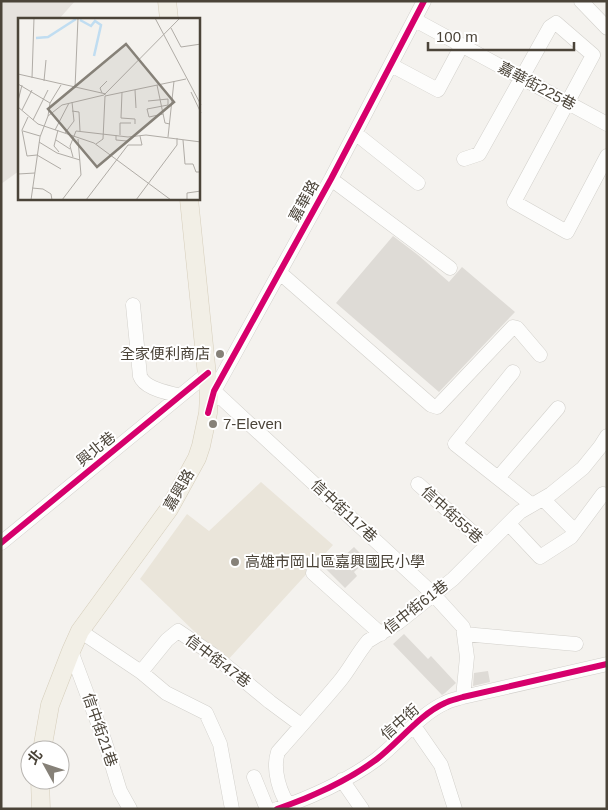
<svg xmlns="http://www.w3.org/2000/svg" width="608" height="810" font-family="Arial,'Noto Sans TC',sans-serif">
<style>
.industrial{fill:#e6e2de}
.education{fill:#eae5da}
.building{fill:#dedbd6}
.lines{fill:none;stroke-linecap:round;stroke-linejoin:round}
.minor-casing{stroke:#d2d0cb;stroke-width:15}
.major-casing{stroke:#d6cebb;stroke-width:19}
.minor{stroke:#fdfdfc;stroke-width:14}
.major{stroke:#f2efe6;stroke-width:18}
.cycleway-casing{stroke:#fff;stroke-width:9}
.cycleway{stroke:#d6006c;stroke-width:6}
.poi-dot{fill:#868178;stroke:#fff;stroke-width:2}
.labels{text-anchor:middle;stroke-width:4;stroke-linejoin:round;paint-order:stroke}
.street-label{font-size:15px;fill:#4b4439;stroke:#fff}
.poi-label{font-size:15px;fill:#4b4439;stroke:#fff;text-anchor:start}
.inset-river{fill:none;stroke:#c0ddf1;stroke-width:2.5}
.inset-road{fill:none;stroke:#b0aca6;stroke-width:1}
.view{fill:#868178;fill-opacity:0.15;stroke:#868178;stroke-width:2.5}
.inset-edge{fill:none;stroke:#4b4439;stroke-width:2.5}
</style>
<rect width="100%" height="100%" fill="#f4f2ee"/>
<!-- industrial -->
<path class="industrial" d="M1,1H75L59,19H19V171L1,184Z"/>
<!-- education -->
<path class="education" d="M261,482L333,545L226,662L140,579L187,514L209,531Z"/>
<!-- building -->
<path class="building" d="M393,236L418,255L449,282L462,267L515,312L439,392L336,303Z
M354,547L367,560L354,572L357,576L345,588L323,566L333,555L339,561Z
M404,634L428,659L431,656L456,683L445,693L442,695L393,644Z
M488,671L490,682L473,686L474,673Z"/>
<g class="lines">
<!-- minor casing -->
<g class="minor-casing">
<path id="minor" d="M581,1L607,28
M415,20L607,124
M391,65L438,90L462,45
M355,133L418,183
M464,159L479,154L550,27L556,23L593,55L514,202L567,232L607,156
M331,179L450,268
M279,272L431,405L437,407L513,327L517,328L540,355
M133,305L140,376C145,389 167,392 180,396
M513,372L455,444L532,505
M214,391L433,594L463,627L467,657L463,697
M211,402L214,391L331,179L424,1
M498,478L558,408
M418,484L487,545
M543,499L575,531
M509,524L540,557L571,537L603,494
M1,543L208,373
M313,573L381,634
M80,631L141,672L166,693L206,713L220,744L232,809
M464,634L576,644
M71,651L105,742L120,791L130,809
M141,672L167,640L178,631L212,654L270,702L301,725
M414,726L441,765L455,809
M254,777L267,809
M342,780L362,809
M277,809C310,798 349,780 377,759C399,742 420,714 445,703C450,700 457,699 463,697L607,664
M291,809C280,794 272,770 278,752C298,729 319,706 339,682C350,669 357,654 368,641L399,622L453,579L520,512L551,494L583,468L600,447L607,436"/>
</g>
<!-- major casing -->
<g class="major-casing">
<path id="major" d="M167,1L169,19
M42,750L50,705L71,651L80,631L169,509L197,458L201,446L208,413L209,395L189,199
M40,780L41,809"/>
</g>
<!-- minor -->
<use href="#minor" class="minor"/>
<!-- major -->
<use href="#major" class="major"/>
<!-- cycleway casing -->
<g class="cycleway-casing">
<path id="cycleway" d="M208,413L214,391L331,179L424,1
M1,543L208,373
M277,809C310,798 349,780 377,759C399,742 420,714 445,703C450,700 457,699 463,697L607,664"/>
</g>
<!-- cycleway -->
<use href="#cycleway" class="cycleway"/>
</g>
<!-- markers -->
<g class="poi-dot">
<circle cx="220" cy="354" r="5"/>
<circle cx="213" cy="424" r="5"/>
<circle cx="235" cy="562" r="5"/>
</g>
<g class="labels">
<!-- street labels -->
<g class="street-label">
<text transform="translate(537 86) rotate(28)" y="5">嘉華街225巷</text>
<text transform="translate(304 201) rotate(-61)" y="5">嘉華路</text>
<text transform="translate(96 449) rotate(-39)" y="5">興北巷</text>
<text transform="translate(179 490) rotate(-60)" y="5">嘉興路</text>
<text transform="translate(344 511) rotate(43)" y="5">信中街117巷</text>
<text transform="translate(452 515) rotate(42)" y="5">信中街55巷</text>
<text transform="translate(416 607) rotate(-38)" y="5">信中街61巷</text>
<text transform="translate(218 661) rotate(37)" y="5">信中街47巷</text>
<text transform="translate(400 722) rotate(-42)" y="5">信中街</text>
<text transform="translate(100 730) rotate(71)" y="5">信中街21巷</text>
</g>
<!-- poi labels -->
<g class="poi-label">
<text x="210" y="359" text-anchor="end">全家便利商店</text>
<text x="223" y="429">7-Eleven</text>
<text x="245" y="567">高雄市岡山區嘉興國民小學</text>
</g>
</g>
<!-- overview -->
<g transform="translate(18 18)">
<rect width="182" height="182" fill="#f4f2ee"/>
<path class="inset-river" d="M62,2L73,8L77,3L83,7L76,38M18,20L30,19L58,1"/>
<path class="inset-road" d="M137,0L183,87M153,10L163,29L183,26M0,56L88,76M14,60L16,0M26,63L28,42M0,66L32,85M139,67L147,105L152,106M57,70L60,0M117,72L118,90M104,74L103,100L117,101V106M173,74L183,95M84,75L82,70L89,63M87,78L168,61M0,83L4,67M130,83L150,81V87L129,91L131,99L145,96M0,89L20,106L76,125L153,182M4,92L14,72M54,93L61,94L62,113M30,98L32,85L43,67M10,99L4,112L9,138L19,137L43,151M15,102L30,72M37,112L51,85M40,112L36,128L41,134M5,113L22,118M47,115L56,103L54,84M98,117V122L109,123M102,117V105H113M150,119L156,63M38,122L52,131M165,122L167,146H175L178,154H183M21,124L39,135L62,142M78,126L85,121L87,78M55,139L52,128L58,113L110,119L128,117L183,124M0,156L17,155M14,170L25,171L33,176L34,182M13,182L22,119L30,98L44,87L86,77L162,0M44,182L63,157L60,121M68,182L110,127H124L122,118M118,182L159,127V120M169,182V175L183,173"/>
<path class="view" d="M108,26L156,84L79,149L30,91Z"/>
<rect width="182" height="182" class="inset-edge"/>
</g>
<!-- border -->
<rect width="608" height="810" fill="none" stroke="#4b4439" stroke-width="5"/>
<!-- north arrow -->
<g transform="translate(45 765) rotate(310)"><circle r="24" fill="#ffffff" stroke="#b7b4b0"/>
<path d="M0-4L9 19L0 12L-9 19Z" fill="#868178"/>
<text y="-8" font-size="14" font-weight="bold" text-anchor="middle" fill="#4b4439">北</text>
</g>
<!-- scale -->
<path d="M428 42v8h146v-8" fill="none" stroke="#4b4439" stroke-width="2.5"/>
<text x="436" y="42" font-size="15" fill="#4b4439" stroke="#ffffff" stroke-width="4" paint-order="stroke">100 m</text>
</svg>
